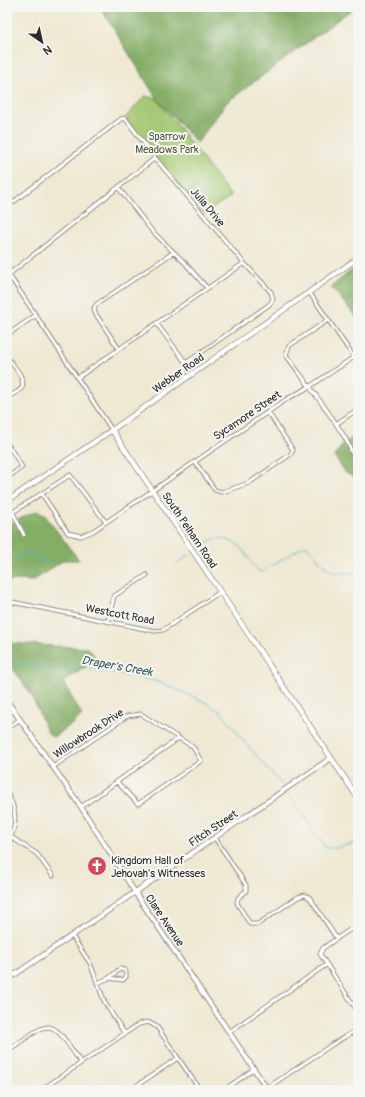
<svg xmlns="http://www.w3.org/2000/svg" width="365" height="1097" font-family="Pangolin,sans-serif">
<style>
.green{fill:#a5c973;stroke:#687a4f}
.forest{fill:#84ad65;stroke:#586c48}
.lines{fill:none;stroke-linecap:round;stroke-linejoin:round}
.stream{stroke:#4db9c9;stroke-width:1}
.minor-casing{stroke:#8d8a7e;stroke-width:5}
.tertiary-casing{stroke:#8d8a7e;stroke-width:6}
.secondary-casing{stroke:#8d8a7e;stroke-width:6}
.minor{stroke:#fff;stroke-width:3}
.tertiary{stroke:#fff;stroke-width:4}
.secondary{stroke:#fff;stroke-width:4.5}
.labels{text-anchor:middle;stroke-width:4;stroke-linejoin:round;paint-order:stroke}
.park-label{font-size:11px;fill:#505a41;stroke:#f6f6f2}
.street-label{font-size:11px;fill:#2b2b2b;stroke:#f6f6f2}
.poi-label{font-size:11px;fill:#2b2b2b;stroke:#f6f6f2;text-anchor:start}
.water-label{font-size:12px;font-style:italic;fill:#375d62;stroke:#f6f6f2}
</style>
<rect width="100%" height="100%" fill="#f6f6f2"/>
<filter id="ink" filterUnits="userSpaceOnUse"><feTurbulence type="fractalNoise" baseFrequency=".025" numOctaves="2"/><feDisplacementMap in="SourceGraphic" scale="8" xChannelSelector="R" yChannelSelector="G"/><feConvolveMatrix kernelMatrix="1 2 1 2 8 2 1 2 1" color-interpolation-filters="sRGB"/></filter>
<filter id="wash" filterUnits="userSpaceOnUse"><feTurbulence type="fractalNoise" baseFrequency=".012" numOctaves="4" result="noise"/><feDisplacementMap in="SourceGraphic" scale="16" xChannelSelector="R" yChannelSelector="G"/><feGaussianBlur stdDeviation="0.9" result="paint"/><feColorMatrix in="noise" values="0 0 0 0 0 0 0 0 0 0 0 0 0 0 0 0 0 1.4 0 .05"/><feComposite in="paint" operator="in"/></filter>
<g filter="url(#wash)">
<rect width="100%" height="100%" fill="#efe8d2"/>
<!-- green -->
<path class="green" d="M145,96L157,99L231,196L203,215L155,158L125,118Z"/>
<!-- forest -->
<path class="forest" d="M100,7H355L227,102L197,143L157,99Z
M358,265V319L331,287Z
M358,433V479L346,473L334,456L341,447Z
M36,511L43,513L79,560H64L33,581L14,580L7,583V525Z
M7,643L88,648L95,657L84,668L63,682L82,715L75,722L53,737L47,732L32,696L7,660Z"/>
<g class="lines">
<!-- stream -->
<path class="stream" d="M197,549C208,542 215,535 228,540C246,546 247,561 260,572L306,545L322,564L334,573H358
M7,563L28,552L48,564
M177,563L189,555
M7,657L13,662L26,665L81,667L135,676L159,682L205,702L221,712L246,744L282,785
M289,795L326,848H336L358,842"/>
</g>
</g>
<g filter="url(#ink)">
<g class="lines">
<!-- minor casing -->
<g class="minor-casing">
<path id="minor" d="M118,187L152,231L185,263L207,288
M7,207L121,119L125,118L155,158L244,263L271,292L273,299L270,304L186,363L157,324
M7,272L112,430
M8,275L155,158
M309,292L358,363
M328,320L289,346L286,355C297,371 350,437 351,452
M7,335L36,315
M119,349L95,313L94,308L97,304L174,252
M7,357C12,364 28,380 21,389C18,392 11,395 7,398
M77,378L244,263
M336,424L358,409
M7,443L22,467L7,478
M195,462L215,490L222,492L249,483L291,454L293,450L268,412
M42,494L68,533L81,536L93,531L287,399L309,387L354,357
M13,513L24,535
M7,516L70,475L105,521
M7,601L155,631L163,630L220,592
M108,621L114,596L147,575
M7,728L19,720
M53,767L127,716L141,714L193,747L201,761L138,804L117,782
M7,793C17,809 18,827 7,843
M81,807L179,738
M11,837L37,854L53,876
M215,838L246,885V891L238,898L237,903L250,924H258L298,897L305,895L310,898L337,939
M358,924L323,948L320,954L358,1012
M72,936L90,963L105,1003L125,1034
M97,983L109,978L123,980L126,977V973L124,970L120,969L109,978
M229,1032L326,965
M7,1051C53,1020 48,1014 81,1063
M267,1088L333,1044L358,1029
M41,1090L139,1024L148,1022L157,1027L200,1090
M130,1090L178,1058
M224,1090L254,1069"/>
</g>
<!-- tertiary casing -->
<g class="tertiary-casing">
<path id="tertiary" d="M7,701L81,807L138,897L268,1090
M7,980L331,758"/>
</g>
<!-- secondary casing -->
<g class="secondary-casing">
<path id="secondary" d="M112,430L358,798
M7,501L112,430L358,258"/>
</g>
<!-- minor -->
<use href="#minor" class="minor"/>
<!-- tertiary -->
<use href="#tertiary" class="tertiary"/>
<!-- secondary -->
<use href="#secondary" class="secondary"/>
</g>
</g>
<!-- icons -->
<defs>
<g id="church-disc" transform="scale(1)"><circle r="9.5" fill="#d1495b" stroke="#f6f6f2"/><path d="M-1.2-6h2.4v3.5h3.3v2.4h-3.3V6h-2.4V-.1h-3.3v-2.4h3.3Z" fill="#fff"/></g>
</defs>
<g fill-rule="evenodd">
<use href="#church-disc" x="97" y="866"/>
</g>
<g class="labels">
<!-- park labels -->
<g class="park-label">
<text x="167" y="140">Sparrow<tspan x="167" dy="13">Meadows Park</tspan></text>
</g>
<!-- street labels -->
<g class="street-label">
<text transform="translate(208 207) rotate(50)" y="4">Julia Drive</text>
<text transform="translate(178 373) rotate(-35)" y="4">Webber Road</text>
<text transform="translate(247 415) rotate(-34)" y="4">Sycamore Street</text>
<text transform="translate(190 530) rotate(56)" y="4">South Pelham Road</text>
<text transform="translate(120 614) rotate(11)" y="4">Westcott Road</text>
<text transform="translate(88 733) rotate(-33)" y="4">Willowbrook Drive</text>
<text transform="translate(213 828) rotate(-34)" y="4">Fitch Street</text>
<text transform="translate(165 920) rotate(56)" y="4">Clare Avenue</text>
</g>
<!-- poi labels -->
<g class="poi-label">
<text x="111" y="864">Kingdom Hall of<tspan x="111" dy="13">Jehovah's Witnesses</tspan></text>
</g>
<!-- water labels -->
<g class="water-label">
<text transform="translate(117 666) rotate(10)" y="4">Draper's Creek</text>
</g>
</g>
<!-- margin -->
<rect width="365" height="1097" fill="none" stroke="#f6f6f2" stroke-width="24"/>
<!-- north arrow -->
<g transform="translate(42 42) rotate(146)" stroke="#f6f6f2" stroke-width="3" paint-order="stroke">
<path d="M0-3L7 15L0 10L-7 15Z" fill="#2b2b2b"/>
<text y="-6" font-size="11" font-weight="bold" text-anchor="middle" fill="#2b2b2b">N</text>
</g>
</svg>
